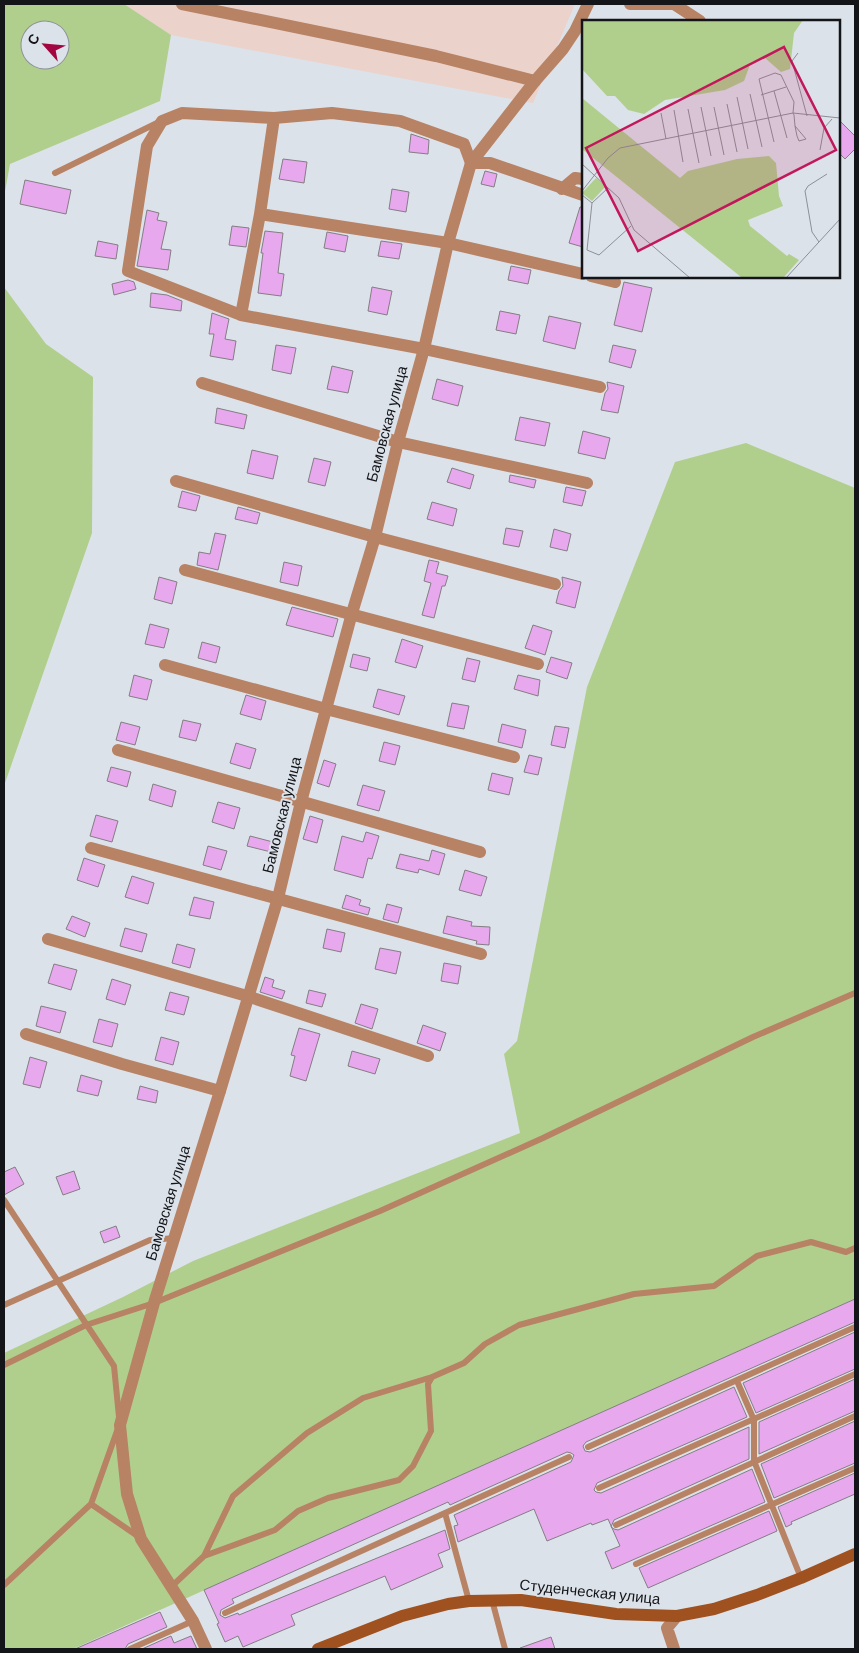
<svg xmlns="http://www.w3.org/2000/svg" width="859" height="1653" font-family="Barlow,sans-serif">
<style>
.industrial{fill:#ebd2ca}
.green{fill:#b0cf8d;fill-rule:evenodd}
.building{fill:#e7a8ee;stroke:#847d84}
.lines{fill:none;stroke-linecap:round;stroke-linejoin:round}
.service{stroke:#b88264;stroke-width:6}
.minor{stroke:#b88264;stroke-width:12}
.tertiary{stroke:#b88264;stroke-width:12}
.secondary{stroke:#9f511f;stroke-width:12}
.labels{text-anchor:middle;stroke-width:4;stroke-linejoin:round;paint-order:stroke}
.street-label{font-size:15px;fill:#131518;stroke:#dce2ea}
.inset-road{fill:none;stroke:#8c9096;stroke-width:1}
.view{fill:#c2185b;fill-opacity:0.15;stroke:#c2185b;stroke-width:2.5}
.inset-edge{fill:none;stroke:#131518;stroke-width:2.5}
</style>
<rect width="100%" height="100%" fill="#dce2ea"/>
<!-- industrial -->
<path class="industrial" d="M124,4H575L533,103L171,35Z"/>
<!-- green -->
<path class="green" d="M4,4H124L171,35L160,101L10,164L4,197ZM30,30H60V60H30Z
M4,287L46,344L93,377L92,533L4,786Z
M746,443L855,488V1299L73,1649H4V1353L123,1297L193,1261L520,1133L504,1054L517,1041L587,687L675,462Z"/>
<!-- building -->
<path class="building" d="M838,119L855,136V149L845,159L838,152Z
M411,134L429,140L428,154L409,152Z
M283,159L307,162L304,183L279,179Z
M485,171L497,174L494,187L481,184Z
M25,180L71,190L66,214L20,204Z
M392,189L409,192L406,212L389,209Z
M580,207H583V247L569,243Z
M147,210L159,213L157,220L167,222L161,249L171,250L168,270L137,266Z
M232,226L249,228L246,247L229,245Z
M265,231L283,233L278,273L284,274L281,296L258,293L263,253H261Z
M327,232L348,236L345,252L324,248Z
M98,241L118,245L116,259L95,256Z
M381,241L402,244L399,259L378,256Z
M511,266L531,270L528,284L508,280Z
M128,280L134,282L136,289L114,295L112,284Z
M624,282L652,288L642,332L614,325Z
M372,287L392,291L387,315L368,311Z
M151,293L167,295L182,301L181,311L150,307Z
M500,311L520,315L516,334L496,330Z
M212,313L229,319L225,339L236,341L233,360L210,356L214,334H209Z
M549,316L581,323L575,349L543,341Z
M276,345L296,348L291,374L272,370Z
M613,345L636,350L631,368L609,362Z
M332,366L353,371L348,393L327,389Z
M437,379L463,386L458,406L432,399Z
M607,382L624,386L618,413L601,410L605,393L608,389Z
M217,408L247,415L244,429L215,423Z
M520,417L550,423L545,446L515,440Z
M583,431L610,438L605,459L578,453Z
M252,450L278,456L273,479L247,473Z
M314,458L331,462L325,486L308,482Z
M452,468L474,475L470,489L447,482Z
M510,475L536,480L534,488L509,482Z
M566,487L586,491L582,506L563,502Z
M182,491L200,496L196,511L178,507Z
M432,502L457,509L453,526L427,519Z
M238,507L260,513L257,524L235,519Z
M506,528L523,531L519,547L503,544Z
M554,529L571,534L567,551L550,547Z
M215,533L226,535L218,570L197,565L199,552L210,554Z
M429,560L439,562L436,573L448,576L445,586H442L434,618L422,615L431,583L424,581Z
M284,562L302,566L298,586L280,582Z
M159,577L177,582L172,604L154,599Z
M562,577L581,582L575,608L556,603L559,591L563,586Z
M292,607L338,619L333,637L286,625Z
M150,624L169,629L164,648L145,644Z
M533,625L552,631L545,655L525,648Z
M402,639L423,646L416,668L395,662Z
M202,642L220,647L216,663L198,658Z
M353,654L370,658L367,671L350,667Z
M551,657L572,663L567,679L546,672Z
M467,658L480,661L475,682L462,679Z
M134,675L152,680L147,700L129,696Z
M518,675L540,680L538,696L514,689Z
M378,689L405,696L399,715L373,707Z
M246,695L266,701L261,720L240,714Z
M452,703L469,706L464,729L447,726Z
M183,720L201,724L196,741L179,737Z
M121,722L140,727L135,745L116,740Z
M502,724L526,730L522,748L498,742Z
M555,726L569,728L565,748L551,745Z
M384,742L400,746L395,765L379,761Z
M236,743L256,749L250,769L230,763Z
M529,755L542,758L538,775L524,772Z
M324,760L336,764L329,787L317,783Z
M111,767L131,772L127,787L107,781Z
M492,773L513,778L509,795L488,790Z
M153,784L176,791L172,807L149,800Z
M363,785L385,791L379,811L357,805Z
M218,802L240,808L234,829L212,822Z
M96,815L118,821L112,842L90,836Z
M310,816L323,820L317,843L303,839Z
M366,832L379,836L372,859L368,858L363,878L334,870L342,836L363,842Z
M250,836L273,842L271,852L247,846Z
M208,846L227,851L221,870L203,865Z
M432,850L445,854L439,875L419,869L418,873L396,868L400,854L429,861Z
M84,858L105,865L98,887L77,880Z
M465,870L487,877L481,896L459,890Z
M132,876L154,883L148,904L125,897Z
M346,895L361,900L359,905L370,908L368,915L342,908Z
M194,897L214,902L210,919L189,915Z
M387,904L402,908L398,923L383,919Z
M72,916L90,923L85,937L66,929Z
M447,916L472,922L471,926L490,927L489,945L476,944L477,941L443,933Z
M125,928L147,934L142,952L120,946Z
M327,929L345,933L341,952L323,948Z
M177,944L195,949L190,968L172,963Z
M380,948L401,952L396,974L375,969Z
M444,963L461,966L458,984L441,981Z
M54,964L77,970L71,990L48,983Z
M265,977L274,980L272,987L285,991L282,999L260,992Z
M112,979L131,985L125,1005L106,999Z
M309,990L326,994L322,1007L306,1003Z
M170,992L189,997L184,1015L165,1010Z
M361,1004L378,1009L372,1029L355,1023Z
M41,1006L66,1012L60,1033L36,1026Z
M99,1019L118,1024L112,1047L93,1042Z
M423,1025L446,1033L440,1051L417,1043Z
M299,1028L320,1034L306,1081L290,1076L295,1056L291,1055Z
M161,1037L179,1042L173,1065L155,1060Z
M352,1051L380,1059L375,1074L348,1066Z
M30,1057L47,1062L40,1088L23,1084Z
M81,1075L102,1081L98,1096L77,1091Z
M140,1086L158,1091L156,1103L137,1099Z
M15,1167L24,1184L4,1195V1172Z
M74,1171L80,1189L63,1195L56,1177Z
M116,1226L120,1237L104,1243L100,1232Z
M855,1299V1322L586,1442L583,1446L585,1451L590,1452L734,1387L747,1417L597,1483L594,1490L596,1492L601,1493L749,1427V1459L614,1520L611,1527L614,1529L618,1530L752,1469L765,1502L612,1569L605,1552L620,1546L608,1519L592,1525L591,1523L547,1541L534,1509L458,1542L454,1526L458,1525L454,1515L571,1462L574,1455L571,1453L567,1452L450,1505L448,1502L232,1599L234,1603L221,1610L220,1615L225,1618L238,1613L239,1615L445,1530L450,1549L438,1554L443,1567L391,1590L385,1576L291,1615L295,1625L243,1647L238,1636L225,1642L217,1624L219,1623L204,1590Z
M855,1332V1369L756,1413L743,1383Z
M855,1379V1411L759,1454V1422Z
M855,1421V1463L774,1498L761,1464Z
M855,1473V1494L791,1522L792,1524L786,1527L778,1507Z
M769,1511L777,1531L648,1588L639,1568Z
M160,1612L167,1627L128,1644L125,1649H75Z
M171,1636L174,1643L191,1636L197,1649H142Z
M551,1637L555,1649H520V1648Z"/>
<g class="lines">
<!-- service -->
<path class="service" d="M55,173L159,122
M4,1200L114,1366L119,1417
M4,1305L150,1240L175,1238
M4,1365L86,1325L154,1303L380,1211L543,1138L753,1037L855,993
M737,1381L754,1420V1461L801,1578
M588,1447L855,1327
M599,1488L855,1374
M91,1504L139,1537
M445,1513L569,1457
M616,1525L855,1416
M204,1556L233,1496L307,1433L363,1398L432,1377
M636,1564L855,1468
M4,1585L91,1504L117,1431
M171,1587L204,1556L275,1530L298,1511L328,1498L399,1480L413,1466L431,1431L428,1384L432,1377L464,1363L485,1344L519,1325L634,1294L714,1286L757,1256L811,1242L846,1252L855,1248
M492,1600L505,1649
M225,1613L445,1513L469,1601
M130,1649L193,1621"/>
<!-- minor -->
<path class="minor" d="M182,4L436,56L535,81
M630,4H674L700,21
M562,189L575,178L583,179
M583,195L490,163H471L464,144L400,121L332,113L274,118L182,113L162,121L147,146L128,271L241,315L424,349L600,387
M260,214L448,243L583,274
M591,276L615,282
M241,315L260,214L274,118
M202,383L398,442L587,483
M176,481L375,537L555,584
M185,570L538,664
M165,665L326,709L514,757
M118,750L480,852
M91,848L481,954
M48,939L247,996L428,1056
M26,1034L122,1064L220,1091
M674,1649L667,1628L677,1616"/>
<!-- tertiary -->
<path class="tertiary" d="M206,1649L193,1621L141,1539L127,1494L120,1425L154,1303L220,1091L278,898L301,802L352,613L375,537L398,442L424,349L448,243L471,163L535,81L563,49L575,31L588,4"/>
<!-- secondary -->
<path class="secondary" d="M318,1649L402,1616L448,1604L469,1601L521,1600L616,1614L677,1616L714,1609L757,1595L801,1578L855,1554"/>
</g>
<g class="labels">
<!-- street labels -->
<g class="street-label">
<text transform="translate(387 424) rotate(-75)" y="5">Бамовская улица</text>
<text transform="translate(282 815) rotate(-76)" y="5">Бамовская улица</text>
<text transform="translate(168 1203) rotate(-73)" y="5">Бамовская улица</text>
<text transform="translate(590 1592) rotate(6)" y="5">Студенческая улица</text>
</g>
</g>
<!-- overview -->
<g transform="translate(582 20)">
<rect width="258" height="258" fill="#dce2ea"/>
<path d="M0,0H221L212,13L208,49L199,52L183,38L169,42L162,61L143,70L83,80L62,94L46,90L33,76H25L0,49ZM0,78L98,158L106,151L155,139L187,136L194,143L197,176L201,186L166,200L168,206L205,236L207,234L217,240L202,257H159L0,129ZM14,158L24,166L10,181L0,173Z" fill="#b0cf8d"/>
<path class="inset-road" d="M216,33L210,41L225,96M192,71L205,118M168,74L180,127M179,75L204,67M155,77L166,129M145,84L155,132M119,87L129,136M132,87L142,135M106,89L117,143M92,90L101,142M79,93L84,119M192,122L177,59L193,53L199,55L212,82L211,93L212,95L213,106L215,116L217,121L224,119L213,106M238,130L242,108L250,99M0,144L37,178L52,210L108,258M0,171L26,138L38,128L211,93L258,98M0,175L10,183L5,230M10,183L26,168M237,222L230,212L223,171L226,166L245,154M5,230L17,235L49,206M204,258L258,199"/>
<path class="view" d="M202,27L254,130L56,231L4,128Z"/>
<rect width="258" height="258" class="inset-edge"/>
</g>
<!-- border -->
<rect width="859" height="1653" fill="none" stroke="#131518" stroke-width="10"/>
<!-- north arrow -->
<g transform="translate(45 45) rotate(297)"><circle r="24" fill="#dce2ea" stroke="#8c9096"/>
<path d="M0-4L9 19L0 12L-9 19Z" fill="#a2053f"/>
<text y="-8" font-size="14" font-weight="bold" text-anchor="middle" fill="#131518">С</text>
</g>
</svg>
